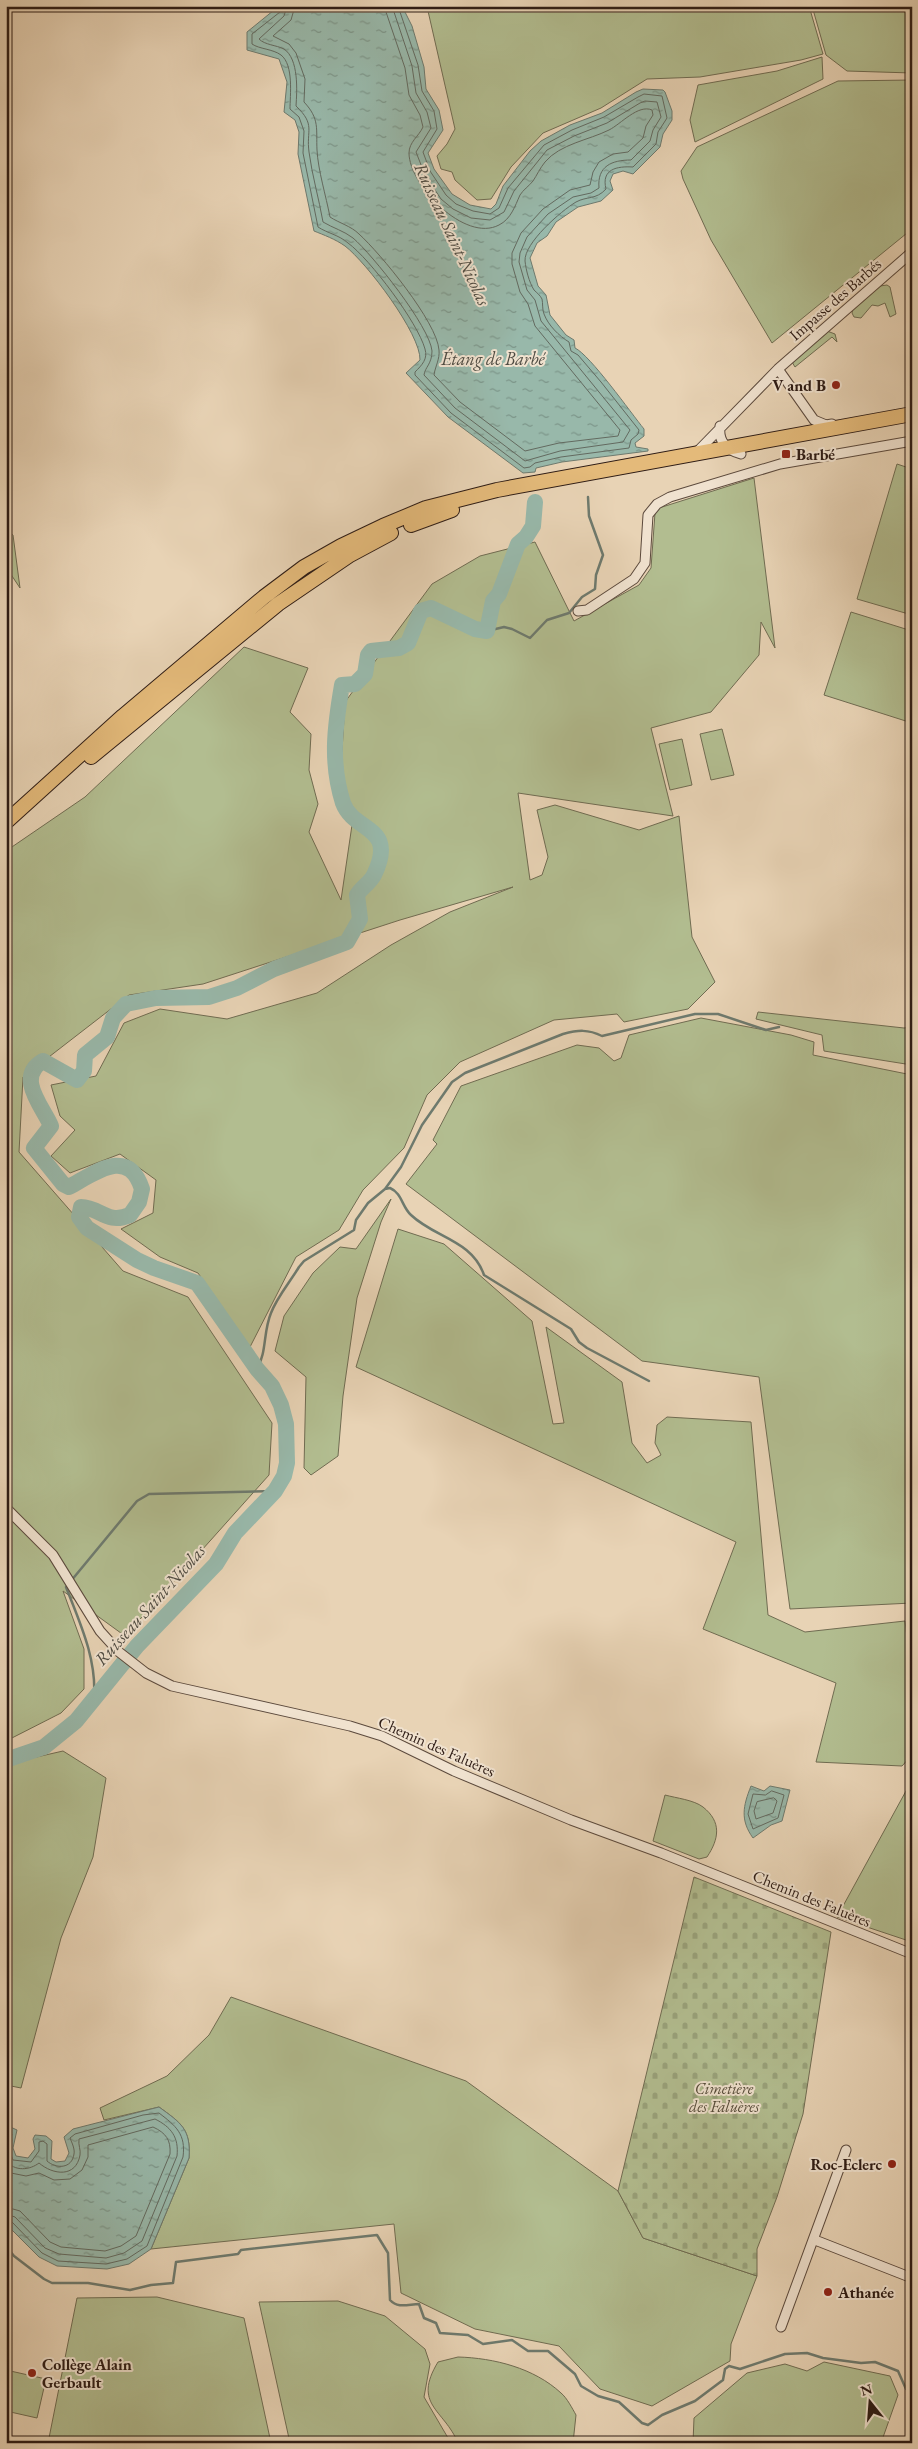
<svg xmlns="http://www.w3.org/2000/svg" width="918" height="2449" font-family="'EB Garamond',serif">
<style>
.green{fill:#b2bd90;stroke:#706c52}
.cemetery{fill:url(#cemetery-stones);stroke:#706c52}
.water{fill:url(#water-ripples);stroke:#6e7a6e}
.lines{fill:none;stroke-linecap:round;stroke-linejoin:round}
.shore{stroke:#636a60;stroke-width:1}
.stream{stroke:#6e7a6e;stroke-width:2.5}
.river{stroke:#98b8aa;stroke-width:16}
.street-casing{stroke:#5c4a3d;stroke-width:11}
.primary-casing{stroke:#2e1c15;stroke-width:16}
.street{stroke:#f0e2cf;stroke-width:9}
.primary{stroke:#e4ba7a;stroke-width:14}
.poi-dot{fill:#8f2418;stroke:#f0e2cf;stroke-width:2}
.labels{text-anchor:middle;stroke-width:4;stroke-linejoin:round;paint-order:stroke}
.street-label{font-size:16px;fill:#2e1c15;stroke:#f0e2cf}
.poi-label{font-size:16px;font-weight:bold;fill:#2e1c15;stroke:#f0e2cf;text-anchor:start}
.park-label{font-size:16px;font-style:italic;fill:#564c3a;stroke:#f0e2cf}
.water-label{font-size:18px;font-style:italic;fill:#4e4b42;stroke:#f0e2cf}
</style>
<defs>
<pattern id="cemetery-stones" width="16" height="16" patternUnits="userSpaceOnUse" patternTransform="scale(1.25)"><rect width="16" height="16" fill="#b2bd90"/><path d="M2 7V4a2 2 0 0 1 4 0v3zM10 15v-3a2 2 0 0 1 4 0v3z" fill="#99a27b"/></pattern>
<pattern id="water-ripples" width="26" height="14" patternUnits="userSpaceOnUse" patternTransform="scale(1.25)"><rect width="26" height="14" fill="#98b8aa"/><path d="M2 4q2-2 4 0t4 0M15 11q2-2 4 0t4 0" fill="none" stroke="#7c9589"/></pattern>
</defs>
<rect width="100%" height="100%" fill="#e8d3b5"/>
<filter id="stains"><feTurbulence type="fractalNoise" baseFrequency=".004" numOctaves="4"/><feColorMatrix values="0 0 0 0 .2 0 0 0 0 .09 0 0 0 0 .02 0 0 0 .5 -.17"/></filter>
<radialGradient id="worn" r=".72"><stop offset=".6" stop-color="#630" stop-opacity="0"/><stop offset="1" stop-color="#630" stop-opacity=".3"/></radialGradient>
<!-- green -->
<path class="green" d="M457,6H809L823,54L801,60L700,77L647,79L601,108L543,133L511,167L491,199L477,200L455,180L452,172L441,169L437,156L447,144L455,129L428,11L450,10Z
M812,6H912V73L847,71L826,55Z
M822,57L823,79L695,142L690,120L698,85L777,71Z
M912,80V229L772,343L711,240L683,179L681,171L697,147L838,81Z
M887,285L890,287L896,314L890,317L885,303L878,306L872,305L861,318L854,317L852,313L853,309L880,286Z
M827,331L835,334L837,342L832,337L795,367L792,362Z
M897,464L912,469V615L857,599Z
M754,478L775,648L761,622L759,655L711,712L651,728L673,816L518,793L530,880L542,875L548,857L537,810L555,805L639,830L679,816L692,937L715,982L688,1009L624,1022L617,1014L554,1020L460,1062L427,1095L404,1148L363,1190L339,1230L296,1257L250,1347L198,1273L160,1257L121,1229L153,1213L156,1180L120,1154L70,1173L51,1156L75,1130L60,1116L51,1085L96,1076L124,1023L160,1009L227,1019L317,993L391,945L450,912L513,887L400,920L203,984L129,995L23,1077L19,1152L123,1271L188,1297L272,1423L269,1475L125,1636L63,1591L84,1649V1689L61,1713L6,1741V851L85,797L244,647L308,668L290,712L311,734L309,770L318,804L309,832L341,900L352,825L341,767L345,702L432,584L480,556L535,542L574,621L639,585L651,568L655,513L659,508Z
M10,532L13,535L20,588L6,567V533Z
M851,612L912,631V723L824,695Z
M722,729L734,775L711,780L700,734Z
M682,739L692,785L670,790L659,744Z
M758,1012L904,1028L912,1027V1065L824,1051L822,1035L756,1019Z
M701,1018L791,1035L814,1042L813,1055L912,1075V1603L790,1609L759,1377L642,1361L406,1184L437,1144L433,1140L461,1086L577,1045L599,1048L614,1061L621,1058L629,1035Z
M391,1199L381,1222L357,1298L343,1396L338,1456L311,1475L304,1468L306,1377L275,1351L284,1316L313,1273L340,1247L356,1249Z
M398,1229L444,1244L532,1321L553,1424L564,1423L546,1327L622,1382L632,1443L647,1463L661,1455L655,1443L657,1425L667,1417L751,1422L768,1615L805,1632L905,1621L912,1680V1755L902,1766L816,1762L836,1683L703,1629L736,1542L356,1367Z
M63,1751L106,1778L93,1857L61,1938L21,2088L6,2085V1764Z
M912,1780V1942L837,1917Z
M665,1795C676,1798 694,1800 703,1807C722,1822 719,1839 707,1857L699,1859L653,1841Z
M231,1997L466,2081L618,2191L643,2238L757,2276L731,2344L730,2361L652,2406L600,2389L559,2346L475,2329L401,2293L394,2224L151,2249L189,2158C191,2129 181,2123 159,2107L104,2120L100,2108L167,2076L209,2035Z
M157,2297L244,2318L271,2443H48L77,2298Z
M338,2301L385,2316L425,2349L430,2364L424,2397L451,2443H290L259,2302Z
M458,2357C494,2358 534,2368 561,2393C567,2398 572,2408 576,2415L573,2443H458C444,2409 412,2405 438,2362Z
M824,2362L890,2376L898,2395L881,2443H693L694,2418L747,2373L785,2364L807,2371Z
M6,2370L46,2379L37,2418L6,2411Z"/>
<!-- cemetery -->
<path class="cemetery" d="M694,1877L831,1932L803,2114L777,2197L757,2249V2276L643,2238L618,2191Z"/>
<!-- water -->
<path class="water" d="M279,6H402L412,26L424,67L426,89L439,110L443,130L428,153L434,169L452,194L470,205L491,209L496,204L503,186L530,151L541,141L570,125L602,113L636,92L643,89L663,90L665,92L672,111V120L663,134L660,147L633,174L623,171L613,174L610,181L613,190L601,201L578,207L556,222L547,236L537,243L530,258L538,286L546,295L550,315L566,335L574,340L575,348C590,355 631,413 644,429V436L635,443L636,447L648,449V451L562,462L536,468L535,472L523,473L448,417L406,373L420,360C421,334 366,262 345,246C335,239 324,235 314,231L298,154L299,132L295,120L284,112L287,82L279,59L247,50V32Z
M751,1786L764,1791L770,1786L790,1790L782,1821L771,1825L753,1838C740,1820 743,1806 751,1786Z
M159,2107C181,2123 191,2129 189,2158L151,2249L129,2264L107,2269L57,2266L39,2257L6,2224V2125L17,2130L13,2148L16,2156L28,2158L35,2149L33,2139L35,2135L46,2136L52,2141L51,2159L56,2162L65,2161L69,2153L64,2137L73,2129Z"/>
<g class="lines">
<!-- shore -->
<path class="shore" d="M281,6L280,12L252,34V44C259,49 273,49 281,55C294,65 290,96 290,109L299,117L304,131L303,153L318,227C327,233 339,235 348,243C370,259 418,323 425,349C428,359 422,365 415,372V375L451,413L524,468L530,467L535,463L561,457L629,448L631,440L638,434L639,430L601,382L578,355L571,351L569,342C559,336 548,325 544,314C542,309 543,303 542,299C540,295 537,293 534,290C529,282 526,270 525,261C524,243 561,211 576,202C587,196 596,200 606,189C601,169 617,166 633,167L656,144L658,132L667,118L662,96L644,94L638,97L604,117L572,130L544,145L508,188L499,208L490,214L473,211L456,204L446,195L430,171L423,152L437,129L434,111L422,91L418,65L398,6
M287,6L284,16L259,39C265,45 276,45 284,49C299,59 297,91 296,106C316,125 306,130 309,152C312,175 319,199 323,222C333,228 344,231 353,238C372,254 430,327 432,351C432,364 425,367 424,375L455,408L525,461L560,451L623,442L630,430L541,321L535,300L527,290L519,262L520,253L527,237L548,214L573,197L591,193L599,188C597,166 612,160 631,160L650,141L653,130L661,117L657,102L645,101L640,103L607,123L574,136L547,150L514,191L504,212L490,220L471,218L453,209L441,199L425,175L416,152L431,128L427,112L416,93L412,66L392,6
M295,6L291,20L273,36L289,44L296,53L305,79L304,102C320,119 316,129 317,150C318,170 326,196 330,217C339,223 351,226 359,234C380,253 437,322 439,350C440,359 435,367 434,375L460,402L525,451L559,443L618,436L620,430L535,326L528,304L520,292L512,264V253L521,233L543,209L570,190L590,185L593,172L599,162L613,154L628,152L643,138L646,126L653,115L652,110C638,104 621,124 609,130C589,140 560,144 545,162C540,168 537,175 533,181C529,186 523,190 520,195C515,206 511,219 499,225C465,243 409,185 409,153C409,142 419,136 423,127L420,115L409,95L405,68L384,6
M772,1791L784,1795L778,1818L753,1829L748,1814L753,1794L765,1795Z
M774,1798L777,1801L773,1813L756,1819L754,1811L757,1802Z
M6,2130L12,2134L8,2148L13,2160L31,2162L39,2151V2142L43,2141L47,2144V2161C56,2169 72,2169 74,2154C75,2149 72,2143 70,2138L75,2134L143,2115L159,2113C176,2126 186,2134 183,2157L147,2246L127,2259L106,2264L58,2261L42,2253L12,2222L6,2221
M6,2161C15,2172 30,2170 39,2163C53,2175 76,2178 80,2155C81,2150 78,2145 79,2139L155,2119C171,2127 179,2137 177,2156L142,2241L124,2253L106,2258L59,2254L45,2248L15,2217L6,2214
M6,2172L26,2176L39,2173L54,2180L70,2179L82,2170L88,2157V2145L153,2127C166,2133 171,2140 170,2154L136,2236L121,2246L105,2251L61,2247L50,2242L20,2211L6,2207"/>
<!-- stream -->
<path class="stream" d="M487,631L504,627L512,629L530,638L547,620L569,613L582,597L595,589L596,575L603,555L589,516L588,497
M385,1189L390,1188C402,1193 402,1207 411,1215C435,1238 472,1240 484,1275L571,1329L579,1342L587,1348L649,1381
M257,1369C267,1352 263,1332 271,1313C277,1297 290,1282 299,1267L304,1261L354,1230L356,1220L368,1203L385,1189L401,1167L422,1125L452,1082L465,1073L563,1034C578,1030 588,1029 602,1036L695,1014H718L766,1030L779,1027
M94,1699C97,1659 80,1623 66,1587L137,1501L149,1494L275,1491
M6,2246L14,2256L44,2279L52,2283H88L130,2290L151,2285L173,2283L176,2262L238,2254L241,2250L377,2235L388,2253L390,2300C398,2309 409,2304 419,2304L424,2318L436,2323L440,2333L468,2335L483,2344L512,2340L528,2351H548L575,2374L581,2386L598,2396L619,2402L642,2423L648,2425L662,2415L695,2401L723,2380L725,2369L729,2366L740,2369L785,2354L807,2353L823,2358L861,2363L875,2362L898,2371L906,2389L912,2390"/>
<!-- river -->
<path class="river" d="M6,1760L44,1747L76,1721L137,1646L216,1564L235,1533L275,1491L284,1476L287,1463L286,1424L281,1405L272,1386L257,1369L197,1283L154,1268L137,1260L87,1228L79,1217L81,1207C100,1207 106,1225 130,1215L139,1202L142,1189C128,1146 95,1173 69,1187L63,1184L34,1148L51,1126C43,1107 15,1077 43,1061L77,1080L84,1071L85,1055L107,1037L113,1018L126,1004L156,998L209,997L237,988L274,969L347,942L360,919L357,895C362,887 370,883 374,875C398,825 354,833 343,803C330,762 335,726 342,685L355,684L365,674L368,655L371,651L399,648L408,643L421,611L431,608L475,629L487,631L493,601L499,594L518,544L526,537L533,526L535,502"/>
<!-- street casing -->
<g class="street-casing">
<path id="street" d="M778,369L814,420L826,425L832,424
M720,426C718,442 727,450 741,454
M696,453L778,369L912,252
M578,611L587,610L634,579L645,563L648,515L657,504L670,497L780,464L912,441
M6,1508L53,1555L100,1631L119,1652L146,1673L172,1686L350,1726L382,1736L454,1771L571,1820L661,1853L912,1954
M815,2240L912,2278
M781,2327L846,2150"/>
</g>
<!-- primary casing -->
<g class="primary-casing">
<path id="primary" d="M411,525L452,510
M91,757L278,604L350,555L391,533
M6,822L123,716L264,597L304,567L341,546L383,526L426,508L497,490L912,414"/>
</g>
<!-- street -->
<use href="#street" class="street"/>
<!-- primary -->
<use href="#primary" class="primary"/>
</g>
<!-- markers -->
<g class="poi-dot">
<circle cx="836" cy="385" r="5"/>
<rect x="781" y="449" width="10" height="10" rx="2.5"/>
<circle cx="892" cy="2164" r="5"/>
<circle cx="828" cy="2292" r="5"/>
<circle cx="32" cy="2373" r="5"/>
</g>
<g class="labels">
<!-- street labels -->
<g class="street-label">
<text transform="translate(835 299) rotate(-41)" y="6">Impasse des Barbés</text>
<text transform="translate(437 1746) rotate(24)" y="6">Chemin des Faluères</text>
<text transform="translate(812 1898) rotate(22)" y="6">Chemin des Faluères</text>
</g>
<!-- poi labels -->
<g class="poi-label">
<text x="826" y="391" text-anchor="end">V and B</text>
<text x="796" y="460">Barbé</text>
<text x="882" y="2170" text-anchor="end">Roc-Eclerc</text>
<text x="838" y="2298">Athanée</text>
<text x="42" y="2370">Collège Alain<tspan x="42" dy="18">Gerbault</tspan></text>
</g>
<!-- park labels -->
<g class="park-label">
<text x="724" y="2094">Cimetière<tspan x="724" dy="18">des Faluères</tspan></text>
</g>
<!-- water labels -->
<g class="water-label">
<text transform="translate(452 234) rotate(65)" y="6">Ruisseau Saint-Nicolas</text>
<text x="493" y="365">Étang de Barbé</text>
<text transform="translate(150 1605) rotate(-48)" y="6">Ruisseau Saint-Nicolas</text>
</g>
</g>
<!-- margin -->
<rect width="918" height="2449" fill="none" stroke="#e8d3b5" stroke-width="25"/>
<rect x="8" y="8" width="903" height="2434" fill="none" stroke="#2e1c15" stroke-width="2.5"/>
<rect x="12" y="12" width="893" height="2424" fill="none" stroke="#2e1c15"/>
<!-- north arrow -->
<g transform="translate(870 2402) rotate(343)" stroke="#f0e2cf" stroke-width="4" paint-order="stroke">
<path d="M0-4L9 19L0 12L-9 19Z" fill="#2e1c15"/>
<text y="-8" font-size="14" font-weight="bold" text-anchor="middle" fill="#2e1c15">N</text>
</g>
<rect width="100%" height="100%" filter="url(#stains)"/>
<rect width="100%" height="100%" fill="url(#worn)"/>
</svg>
